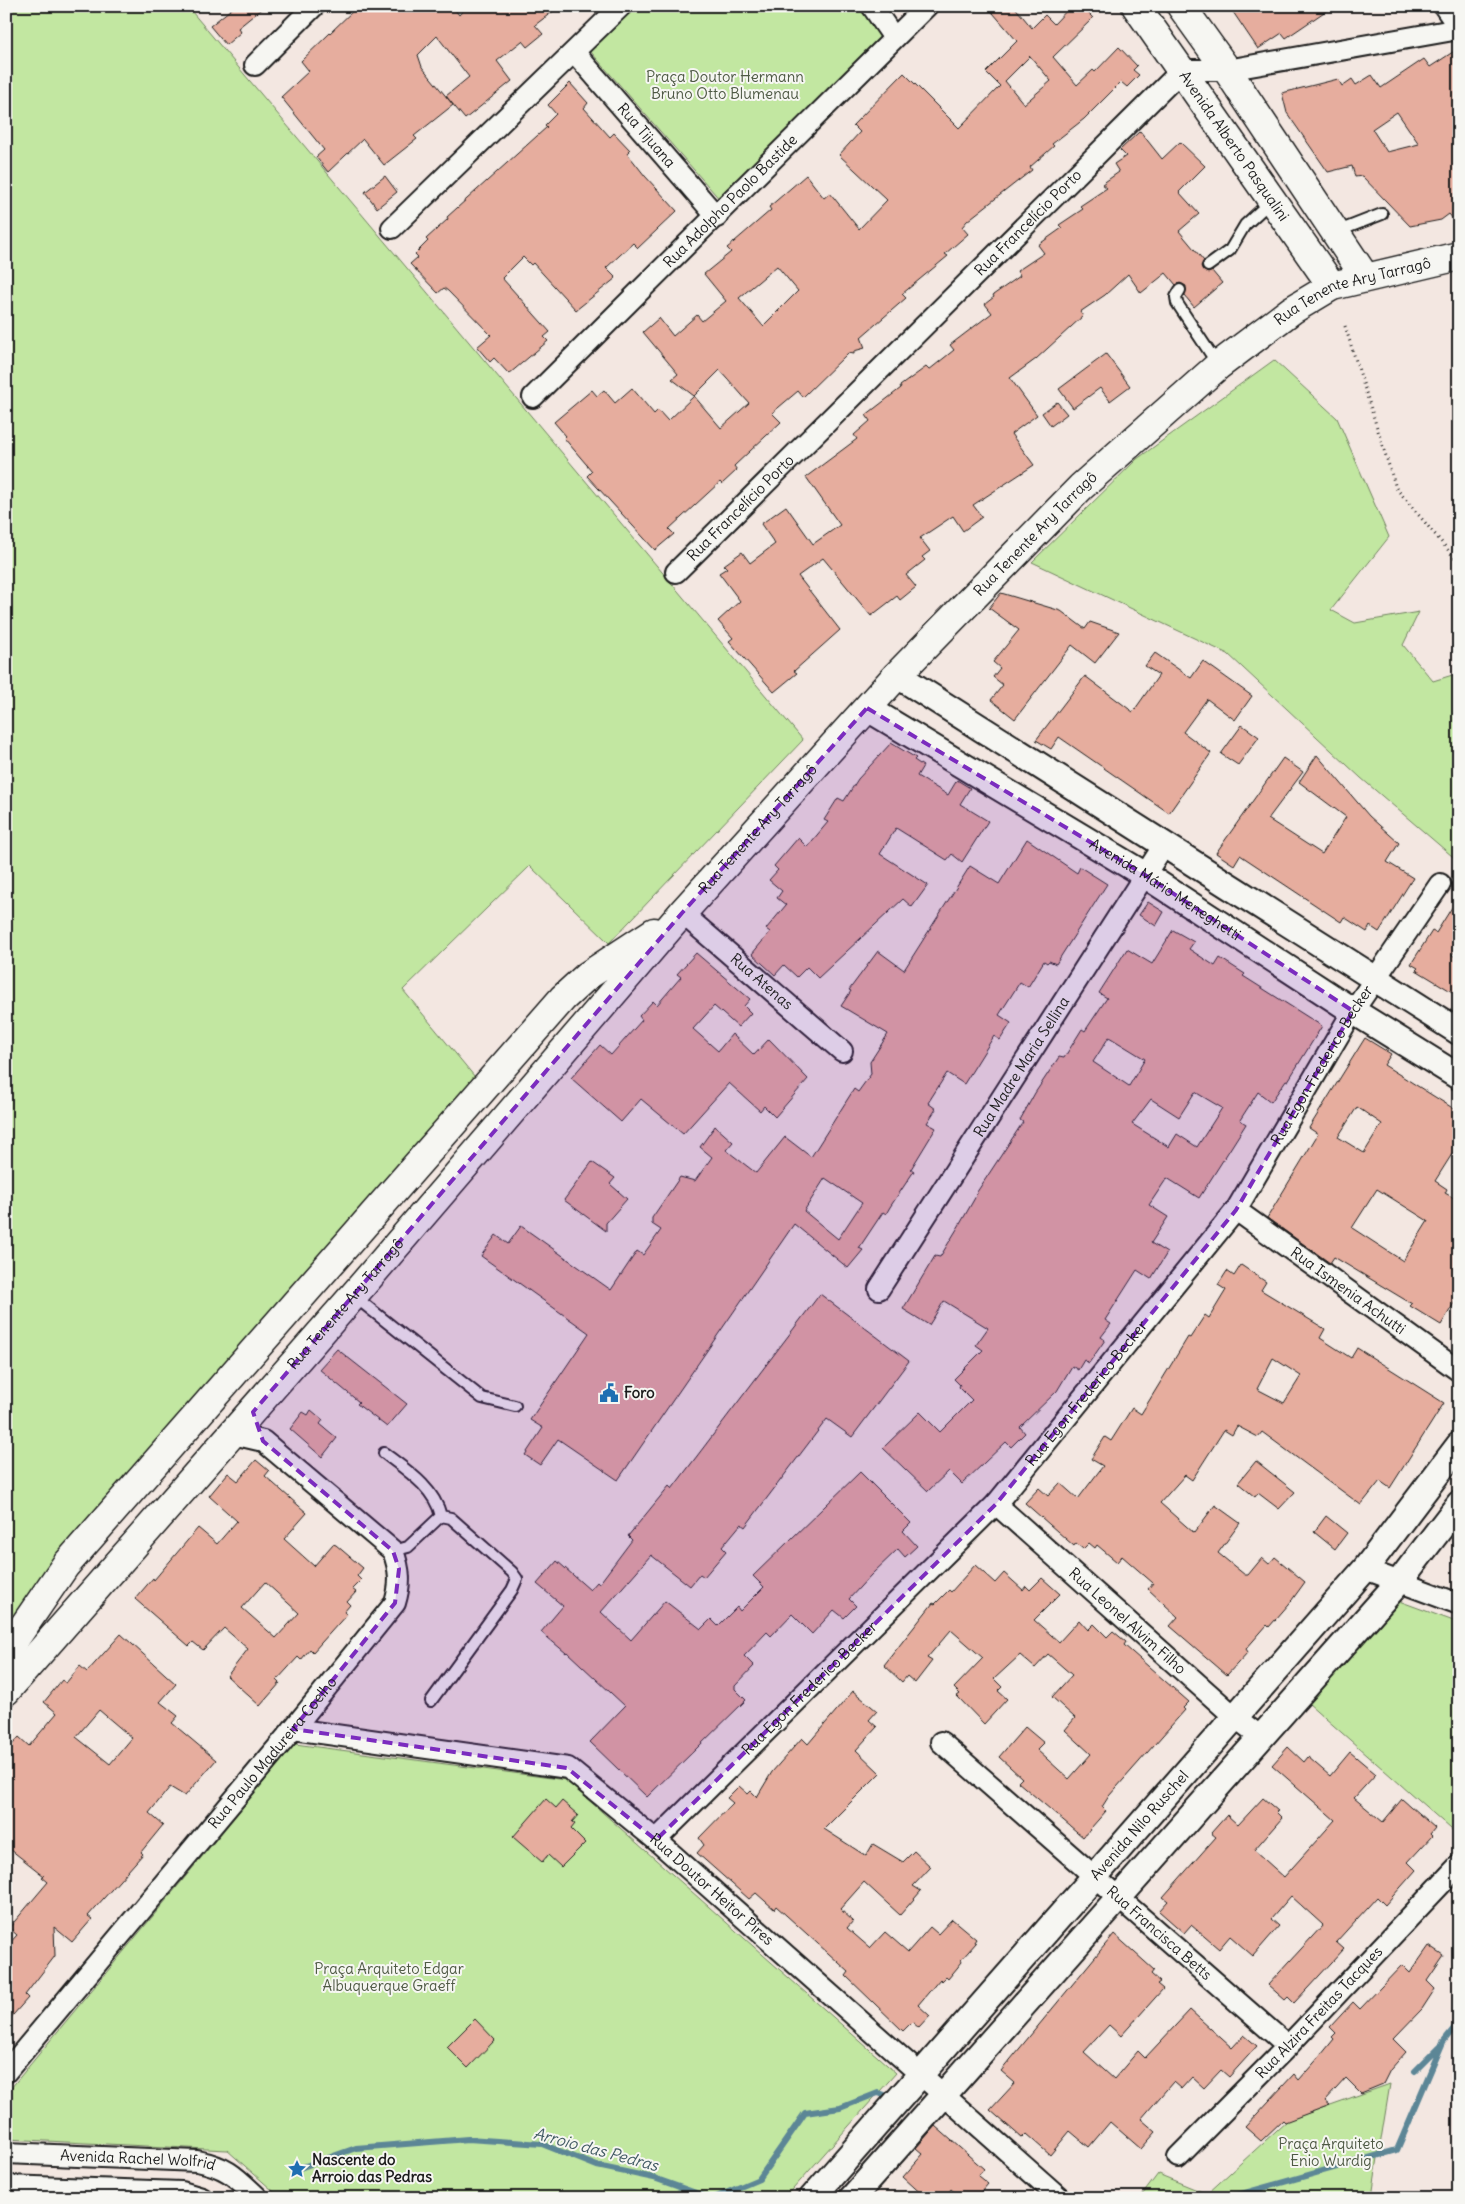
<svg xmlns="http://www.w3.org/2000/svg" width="1465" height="2204" font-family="Delius,sans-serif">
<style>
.green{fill:#c2e7a1;stroke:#6f825e}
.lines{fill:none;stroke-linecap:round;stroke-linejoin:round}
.stream{stroke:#5c8696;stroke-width:6}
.building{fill:#e6ad9e;stroke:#1c1c1c;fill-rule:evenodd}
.service-casing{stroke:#1c1c1c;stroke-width:14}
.minor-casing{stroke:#1c1c1c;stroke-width:24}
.tertiary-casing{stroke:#1c1c1c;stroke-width:29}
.secondary-casing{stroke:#1c1c1c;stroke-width:31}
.path{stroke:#1c1c1c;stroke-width:3;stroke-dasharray:1 4;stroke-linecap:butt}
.service{stroke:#f6f6f2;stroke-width:10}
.minor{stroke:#f6f6f2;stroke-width:20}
.tertiary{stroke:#f6f6f2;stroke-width:25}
.secondary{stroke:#f6f6f2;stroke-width:28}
.marked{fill:#7b2cbf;fill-opacity:0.2;stroke:#7b2cbf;stroke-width:4;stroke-dasharray:10 6;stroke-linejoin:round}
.labels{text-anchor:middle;stroke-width:4;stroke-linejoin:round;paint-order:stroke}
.park-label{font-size:15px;fill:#4e5944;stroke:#f6f6f2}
.street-label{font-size:15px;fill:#1c1c1c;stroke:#f6f6f2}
.poi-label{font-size:15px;font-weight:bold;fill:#1c1c1c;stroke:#f6f6f2;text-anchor:start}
.water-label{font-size:16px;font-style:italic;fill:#415a63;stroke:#f6f6f2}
</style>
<rect width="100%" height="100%" fill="#f3e7e1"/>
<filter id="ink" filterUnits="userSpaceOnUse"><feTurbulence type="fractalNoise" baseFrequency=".02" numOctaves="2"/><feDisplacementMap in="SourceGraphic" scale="10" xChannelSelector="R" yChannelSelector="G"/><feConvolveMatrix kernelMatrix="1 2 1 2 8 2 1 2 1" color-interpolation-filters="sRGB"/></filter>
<g filter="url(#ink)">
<!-- green -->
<path class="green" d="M6,6H187L803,740L609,943L530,866L403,990L489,1094L6,1643Z
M635,6H859L882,39L722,202L590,51Z
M1274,360L1337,418L1389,537L1331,610L1355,623L1419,612L1403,645L1433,681L1459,673V862L1361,778L1228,654L1032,562L1137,459Z
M1399,1601L1459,1623V1836L1308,1703Z
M295,1744L566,1780L896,2073L785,2198H281L227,2150L6,2139V2094Z
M1390,2084L1373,2189L1375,2198H1140L1158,2174L1207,2194L1288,2120Z"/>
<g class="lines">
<!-- stream -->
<path class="stream" d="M1415,2071L1441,2045
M297,2169L356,2148L468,2139L542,2144L597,2166L654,2178L710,2198
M1064,2195L1076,2198
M714,2198L759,2179L805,2113L840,2108L878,2093L893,2098
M1227,2198L1397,2150L1443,2042L1459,2022"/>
</g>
<!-- building -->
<path class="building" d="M235,6H265L238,28L241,32L226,45L210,26Z
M358,6H452L459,15L467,6H560L535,25L543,34L527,47L522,41L497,61L512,81L465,119L446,96L469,77L437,36L418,55L422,67L453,105L414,136L417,139L384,165L363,139L328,172L316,157L324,150L281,97L309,71L301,61Z
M987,6H1014L1032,28L1045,15L1054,24L1071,6H1081L1093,18L1053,57L1077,85L1093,70L1095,72L1119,47L1137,66L1133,70L1139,75L1127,87L1121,82L1084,119L1052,144L1054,146L1030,167L1032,170L967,221L962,227L968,234L945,254L948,256L902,294L906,298L861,337L865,348L854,351V354L848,353L803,397L798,391L772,413L781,422L734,466L737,470L722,484L720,482L669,529L674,534L655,550L587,476L592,471L564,438L566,436L554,422L592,390L597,396L604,390L615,403L632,388L654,414L658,410L668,421L694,396L721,428L749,403L720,370L694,396L672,379L678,374L643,332L659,318L673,336L697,315L702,321L726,301L704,274L731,252L727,248L771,210L769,207L806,175L824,198L830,193L859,229L887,200L839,155L860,132L853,125L904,73L959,128L1000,86L986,72L1017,41ZM1030,56L1051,81L1024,104L1005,81ZM777,266L798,291L763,326L739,298Z
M1229,6H1333L1286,38L1282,33L1258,49Z
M1459,48V226L1449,214L1441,220L1410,226L1362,176L1355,177L1352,166L1328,172L1287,113L1282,93L1338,79L1342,86L1352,79L1356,85L1372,75L1381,88L1424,59L1430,67ZM1397,112L1419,144L1387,152L1372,129Z
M570,83L588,103L584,108L610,137L614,133L630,150L627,153L645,176L677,211L638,248L633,243L606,268L616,278L576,310L533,263L531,265L523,257L502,278L550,332L544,337L548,341L509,374L494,358L490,362L477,347L491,335L448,291L444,288L438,293L410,264L418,257L415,254L428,241L426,239L448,219L447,217L547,127L545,125L556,114L548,105Z
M1140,131L1162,159L1180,142L1205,166L1179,192L1199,214L1179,231L1204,261L1201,266L1203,270L1208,273L1212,271L1222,283L1194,307L1185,296L1186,286L1180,283L1176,285L1166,273L1141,293L1128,274L1105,295L1080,312L1083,316L1036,359L1010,378L1037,415L1011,434L1034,465L973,505L982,517L963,531L953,516L920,538L930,551L922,557L925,560L906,575L916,587L900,600L897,596L871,616L823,558L798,576L840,630L794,671L797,673L774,692L729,641L733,638L718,621L740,601L719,573L727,568L724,565L742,552L750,563L775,544L761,524L786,506L813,544L840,525L806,477L857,439L854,435L870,421L866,415L901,388L900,386L926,367L929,370L954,350L950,345L992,313L985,304L994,297L993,295L1020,276L1017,271L1044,253L1038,245L1062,228L1059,225L1083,209L1080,206L1107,188L1102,184L1119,172L1114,164L1126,156L1120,150Z
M385,176L397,192L377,208L365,192Z
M1106,354L1130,386L1110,401L1100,388L1073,408L1059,389Z
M1057,402L1067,414L1051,426L1042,413Z
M1001,593L1061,611L1085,629L1090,622L1119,632L1095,663L1072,645L1015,719L991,700L1003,685L993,677L1000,668L993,662L1019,630L989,608Z
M1155,653L1191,678L1203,661L1252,696L1235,720L1207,699L1183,732L1211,753L1169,813L1059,737L1051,749L1036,740L1085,676L1133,712L1159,675L1145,666Z
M1242,725L1259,737L1238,765L1221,754Z
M891,743L916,758L914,760L923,766L917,776L948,795L957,780L970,788L960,804L988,821L962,862L952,854L947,860L896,828L880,854L928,885L912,907L903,899L818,978L807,967L797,977L784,965L775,975L752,954L770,932L766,929L786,905L777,898L782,891L769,880L778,870L774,866L798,838L807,847L828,822L824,820L838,798L844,801L858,779Z
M1317,755L1369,816L1399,843L1387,862L1413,878L1379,932L1370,926L1367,932L1344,917L1341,922L1240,855L1234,865L1216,853L1283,758L1303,772L1268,819L1322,854L1346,817L1299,782Z
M1027,839L1077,873L1080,867L1107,884L1056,964L1049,961L1047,963L1044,961L1028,987L1020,982L999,1015L1011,1023L1000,1040L994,1036L964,1084L947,1073L928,1103L936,1109L927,1123L936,1128L911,1169L914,1171L890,1207L886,1214L883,1212L859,1248L863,1250L848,1268L794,1224L618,1480L558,1439L540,1465L525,1455L543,1428L530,1420L589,1333L481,1256L496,1235L508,1244L521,1226L611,1290L637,1251L643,1255L661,1230L652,1224V1218L680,1177L695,1181L712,1157L700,1147L715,1126L733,1142L726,1150L756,1173L785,1137L811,1157L854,1089L858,1092L871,1074L870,1062L888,1034L841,1006L851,991L849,990L878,951L904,970L970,866L999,884ZM825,1178L862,1203L838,1239L804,1211Z
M1459,896V945L1452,955L1459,959V996L1416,970L1418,968L1411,964L1432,931L1436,933Z
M1148,902L1164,912L1156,926L1139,915Z
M1173,930L1194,942L1189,949L1215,966L1220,958L1245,974L1243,976L1322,1026L1288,1081L1286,1080L1271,1102L1258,1092L1240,1120L1246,1124L1199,1198L1167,1178L1149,1205L1168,1217L1151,1243L1167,1253L1151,1279L1137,1270L1105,1320L1111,1324L1101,1337L1105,1340L1089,1363L1084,1360L1078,1370L1072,1366L1057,1391L1020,1427L1025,1433L1011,1447L1006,1442L962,1484L949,1471L928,1491L883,1448L920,1412L940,1432L972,1400L959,1387L960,1385L954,1379L983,1350L976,1345L988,1328L944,1301L929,1325L903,1309L935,1256L940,1257L960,1224L976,1196L975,1195L1023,1122L1020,1120L1035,1093L1059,1057L1064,1058L1082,1029L1085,1031L1107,998L1099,993L1127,949L1152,964ZM1109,1037L1145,1059L1129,1086L1093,1062ZM1195,1092L1222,1108L1197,1147L1177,1134L1169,1147L1132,1124L1151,1099L1179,1117Z
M696,953L750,999L744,1006L751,1013L738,1027L714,1006L693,1029L718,1051L732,1034L754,1055L769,1039L808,1079L775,1117L764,1106L760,1111L729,1083L683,1134L641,1099L621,1122L571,1078L600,1045L611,1055L642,1020L639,1016L653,1001L657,1005L681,977L677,974Z
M1365,1038L1391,1054L1384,1065L1459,1112V1143L1435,1181L1447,1189L1445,1193L1459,1201V1295L1441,1325L1410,1306L1412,1304L1334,1257L1330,1263L1267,1218L1318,1134L1309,1128ZM1357,1107L1382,1124L1364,1153L1338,1137ZM1377,1189L1428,1221L1403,1261L1352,1228Z
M592,1162L615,1178L610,1184L627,1199L606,1223V1231L564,1200Z
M1241,1265L1266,1282L1261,1290L1325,1329L1320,1338L1351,1358L1357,1348L1444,1403L1390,1488L1380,1481L1361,1505L1262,1432L1258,1437L1237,1426L1232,1435L1224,1430L1192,1480L1185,1475L1160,1503L1194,1533L1215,1505L1240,1523L1218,1553L1245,1575H1248L1262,1558L1269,1564L1275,1557L1305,1582L1289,1604L1269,1627L1267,1625L1246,1649L1248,1652L1227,1675L1170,1626L1178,1617L1148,1589L1153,1583L1122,1556L1117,1562L1097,1545L1095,1548L1089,1543L1083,1549L1076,1543L1074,1546L1025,1503L1039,1488L1048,1496L1060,1483L1078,1499L1103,1466L1091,1459L1105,1437L1111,1441L1132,1408L1141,1414L1188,1337L1190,1338L1205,1315L1209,1318L1226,1290L1218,1285L1227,1271L1234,1276ZM1273,1358L1301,1376L1284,1403L1257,1389Z
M820,1294L909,1361L852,1437L827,1419L745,1527L741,1524L722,1547L726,1551L704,1577L700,1574L690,1586L651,1555L601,1612L631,1640L665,1601L701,1629L711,1619L718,1626L737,1607L740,1611L764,1587L753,1576L860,1472L911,1523L903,1531L917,1546L905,1557L898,1549L871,1575L849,1599L856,1606L844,1618L834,1610L812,1634L792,1614L771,1636L767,1632L744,1656L754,1666L735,1686V1689L746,1700L647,1797L590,1742L625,1706L567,1652L566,1653L541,1632L563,1606L537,1584L557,1561L590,1590L597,1582L599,1584L632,1540L628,1536L669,1486L672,1489Z
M337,1349L407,1404L387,1427L357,1404L359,1402L319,1369Z
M311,1410L323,1420L320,1424L337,1438L322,1457L290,1429L303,1412L308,1415Z
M256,1460L269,1471L265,1476L307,1513L284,1539L314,1566L333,1544L336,1545L363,1568L357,1576L361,1580L352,1589L356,1592L347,1602L350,1605L344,1612L347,1614L313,1652L310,1649L301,1660L298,1657L277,1680L280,1683L260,1706L227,1676L248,1649L224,1628L203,1650L193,1642L189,1646L135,1599L153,1578L154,1580L198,1528L217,1544L237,1521L209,1496L228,1473L238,1481ZM265,1582L299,1613L276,1638L242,1608Z
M1256,1461L1295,1492L1279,1509L1258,1493L1255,1497L1238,1483Z
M1326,1516L1347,1533L1335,1549L1314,1532Z
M975,1565L995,1583L1004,1573L1023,1590L1026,1586L1030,1590L1042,1578L1060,1594L1034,1620L1059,1642L1079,1620L1088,1630L1094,1624L1107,1637L1113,1631L1126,1642L1124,1645L1189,1702L1183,1708L1185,1710L1109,1796L1102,1807L1106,1811L1083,1837L1018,1782L1022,1778L999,1757L1025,1727L1044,1743L1037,1750L1069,1779L1091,1754L1065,1730L1075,1718L1052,1697L1072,1675L1048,1654L1035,1668L1020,1655L994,1679L1002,1687L998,1691L1007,1699L984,1724L957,1696L960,1694L954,1688L983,1658L951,1630L927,1658L932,1661L915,1683L907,1676L902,1682L884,1665L933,1603L935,1604L949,1590L951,1592Z
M121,1634L176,1684L160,1702L178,1716L172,1723L216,1760L185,1796L170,1787L149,1813L163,1825L141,1852L143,1854L88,1916L92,1919L72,1942L54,1927L55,1956L25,1995L28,1998L6,2023V1947L17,1935L9,1928L48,1882L42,1877L44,1876L6,1846V1752L19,1737L29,1746L57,1713L44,1702L62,1680L66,1683L80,1666L87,1672ZM99,1710L132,1738L110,1764L76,1737Z
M853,1691L877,1711L869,1720L877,1727L856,1750L880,1773L824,1829L866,1856L873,1844L903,1862L914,1851L931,1867L913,1886L921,1891L900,1915L864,1882L840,1909L853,1921L847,1928L870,1948L885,1932L908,1952L930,1927L938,1934L952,1919L976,1939L974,1942L976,1943L961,1960L962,1962L948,1979L946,1977L942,1981L940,1979L918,2005L930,2016L919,2028L912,2022L903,2031L846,1976L849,1972L776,1906L774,1909L756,1893L749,1899L697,1853L704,1845L699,1838L733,1803L727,1798L739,1786L748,1794L751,1791L757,1797L772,1772L802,1738L808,1744Z
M1288,1747L1304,1762L1308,1757L1330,1776L1350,1752L1376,1774L1354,1798L1383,1822L1402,1799L1435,1828L1430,1834L1432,1836L1408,1862L1416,1870L1385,1905L1377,1897L1336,1942L1344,1949L1294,2003L1288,1997L1285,2000L1268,1985L1323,1925L1291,1896L1271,1919L1279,1926L1253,1956L1230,1936L1219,1949L1191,1925L1184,1933L1159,1911L1168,1901L1163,1897L1216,1837L1211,1833L1227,1815L1238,1825L1263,1798L1278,1811L1276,1812L1282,1818L1254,1850L1284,1877L1335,1820L1272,1765Z
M546,1799L556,1808L562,1801L578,1815L572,1822L575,1824L571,1829L585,1843L561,1867L548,1855L542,1862L513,1837Z
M1114,1934L1154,1970L1151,1974L1160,1982L1157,1984L1163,1989L1121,2036L1109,2025L1084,2052L1114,2079L1138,2051L1145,2058L1190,2010L1232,2048L1244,2035L1257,2046L1229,2077L1221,2070L1204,2088L1192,2077L1181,2089L1173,2082L1141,2119L1156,2132L1141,2149L1110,2122L1089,2147L1070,2131L1050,2155L1026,2134L1022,2138L990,2110L1015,2083L1001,2071Z
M1429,1946L1444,1956L1427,1981L1435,1989L1422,2009L1393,2039L1406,2052L1390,2070L1383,2084L1361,2093L1346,2078L1325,2101L1330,2105L1285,2122L1283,2120L1261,2141L1245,2127L1294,2074L1299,2080L1321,2055L1334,2039L1332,2037L1336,2033L1330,2027L1353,2002L1360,2009L1402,1965L1410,1973Z
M475,2019L495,2040L468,2068L447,2047Z
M935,2126L984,2169L978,2176L988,2184L976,2198H961L951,2189L944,2198H926L903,2177L923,2154L916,2148Z"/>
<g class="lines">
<!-- service casing -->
<g class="service-casing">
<path id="service" d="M1336,232L1382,214
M1208,266L1230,250L1245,225L1272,200
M1180,290L1176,297L1177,303L1218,365
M354,1296L482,1398L515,1406
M384,1453C406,1470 434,1487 441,1516
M393,1551L408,1547L441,1516L451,1518L512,1572L517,1579L512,1590L431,1701"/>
</g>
<!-- minor casing -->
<g class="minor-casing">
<g id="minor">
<path d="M872,6L894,38"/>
<path d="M1444,6L1459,28"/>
<path id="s1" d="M575,53L717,217"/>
<path d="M255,65L314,6"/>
<path d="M392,228L621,6"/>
<path id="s2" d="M533,397L927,6"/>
<path id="s3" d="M676,572L1182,70H1227L1459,29"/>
<path id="s4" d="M682,913L842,1051"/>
<path id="s5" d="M1236,1210L1459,1371"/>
<path id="s6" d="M879,1289L1164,845"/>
<path id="s7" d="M996,1504L1236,1718L1261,1737"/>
<path d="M1365,1569L1459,1604"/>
<path id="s8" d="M293,1729L568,1768L656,1840L1060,2198"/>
<path id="s9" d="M941,1742L1288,2046"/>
<path id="s10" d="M656,1840L996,1504L1236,1210L1353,1011L1440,884"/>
<path id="s11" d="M6,2072L293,1729L395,1603C401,1583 400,1570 393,1551L263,1441L233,1434"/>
<path id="s12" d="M6,2153L197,2161C228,2167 236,2177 258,2198"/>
<path id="s13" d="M1178,2157L1288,2046L1459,1865"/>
<path d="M6,2186L182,2192L202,2198"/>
</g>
</g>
<!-- tertiary casing -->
<g class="tertiary-casing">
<g id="tertiary">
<path d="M897,675L1459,1032"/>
<path id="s14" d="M867,708L1145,875L1353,1011L1459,1077"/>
<path id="s15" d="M812,2198L1365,1569L1459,1445"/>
<path d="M852,2198L1399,1582L1459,1504"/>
</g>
</g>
<!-- secondary casing -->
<g class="secondary-casing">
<g id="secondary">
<path id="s16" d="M1136,6L1332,286"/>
<path d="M1181,6L1227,70L1365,277"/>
<path d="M6,1652L65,1566L563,998L587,976L654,932"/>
<path id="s17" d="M6,1691L353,1296L682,913L897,675L1081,487L1219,365L1292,310L1332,286L1459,256"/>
</g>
</g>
<!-- path -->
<path class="path" d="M1345,326L1396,488L1459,563"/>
<!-- service -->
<use href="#service" class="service"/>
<!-- minor -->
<use href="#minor" class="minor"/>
<!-- tertiary -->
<use href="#tertiary" class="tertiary"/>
<!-- secondary -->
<use href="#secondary" class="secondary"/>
</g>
</g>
<!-- marked area -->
<path class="marked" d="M867,708L1145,875L1353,1011L1236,1210L996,1504L656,1840L567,1768L293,1729L395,1603L399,1569L393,1551L263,1441L253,1412L682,913Z"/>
<!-- icons -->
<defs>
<g id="civic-bare" transform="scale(1.5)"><path d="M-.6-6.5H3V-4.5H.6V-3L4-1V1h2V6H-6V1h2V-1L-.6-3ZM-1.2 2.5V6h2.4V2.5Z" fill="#1f6fb2" stroke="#f6f6f2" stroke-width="2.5" paint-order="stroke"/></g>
<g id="sight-bare" transform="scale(1.5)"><path d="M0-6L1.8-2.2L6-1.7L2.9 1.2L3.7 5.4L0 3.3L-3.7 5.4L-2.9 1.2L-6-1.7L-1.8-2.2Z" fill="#1f6fb2" stroke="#f6f6f2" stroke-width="2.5" paint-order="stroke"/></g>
</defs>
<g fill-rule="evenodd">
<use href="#civic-bare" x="609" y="1393"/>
<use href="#sight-bare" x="297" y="2169"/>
</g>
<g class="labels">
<!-- park labels -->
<g class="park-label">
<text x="725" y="82">Praça Doutor Hermann<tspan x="725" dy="17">Bruno Otto Blumenau</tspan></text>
<text x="389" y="1974">Praça Arquiteto Edgar<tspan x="389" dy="17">Albuquerque Graeff</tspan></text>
<text x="1331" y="2149">Praça Arquiteto<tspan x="1331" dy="17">Enio Wurdig</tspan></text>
</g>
<!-- street labels -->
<g class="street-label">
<text dy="5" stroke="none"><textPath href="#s1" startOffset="109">Rua Tijuana</textPath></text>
<text dy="5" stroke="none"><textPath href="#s16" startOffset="171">Avenida Alberto Pasqualini</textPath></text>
<text dy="5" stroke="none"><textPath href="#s2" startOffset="278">Rua Adolpho Paolo Bastide</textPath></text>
<text dy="5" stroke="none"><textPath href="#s3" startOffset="496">Rua Francelício Porto</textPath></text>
<text dy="5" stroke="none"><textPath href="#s17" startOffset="1954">Rua Tenente Ary Tarragô</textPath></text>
<text dy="5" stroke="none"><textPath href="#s3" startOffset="91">Rua Francelício Porto</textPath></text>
<text dy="5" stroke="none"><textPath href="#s17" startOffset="1549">Rua Tenente Ary Tarragô</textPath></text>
<text dy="5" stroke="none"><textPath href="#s17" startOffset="1144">Rua Tenente Ary Tarragô</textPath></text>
<text dy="5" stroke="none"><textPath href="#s14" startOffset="349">Avenida Mário Meneghetti</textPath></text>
<text dy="5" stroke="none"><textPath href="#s4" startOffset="105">Rua Atenas</textPath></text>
<text dy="5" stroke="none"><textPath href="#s10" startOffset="1026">Rua Egon Frederico Becker</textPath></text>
<text dy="5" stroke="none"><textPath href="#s6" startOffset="264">Rua Madre Maria Sellina</textPath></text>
<text dy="5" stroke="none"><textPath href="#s5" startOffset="138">Rua Ismenia Achutti</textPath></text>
<text dy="5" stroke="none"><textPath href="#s17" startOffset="515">Rua Tenente Ary Tarragô</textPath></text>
<text dy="5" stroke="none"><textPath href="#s10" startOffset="621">Rua Egon Frederico Becker</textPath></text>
<text dy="5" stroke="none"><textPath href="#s7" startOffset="176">Rua Leonel Alvim Filho</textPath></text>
<text dy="5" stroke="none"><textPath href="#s10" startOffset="216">Rua Egon Frederico Becker</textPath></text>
<text dy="5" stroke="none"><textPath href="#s11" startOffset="416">Rua Paulo Madureira Coelho</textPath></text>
<text dy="5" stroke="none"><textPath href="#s15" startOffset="496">Avenida Nilo Ruschel</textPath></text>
<text dy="5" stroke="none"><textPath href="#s8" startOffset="466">Rua Doutor Heitor Pires</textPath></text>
<text dy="5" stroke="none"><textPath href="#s9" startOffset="290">Rua Francisca Betts</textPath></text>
<text dy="5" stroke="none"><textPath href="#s13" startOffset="202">Rua Alzira Freitas Tacques</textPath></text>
<text dy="5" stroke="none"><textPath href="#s12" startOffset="132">Avenida Rachel Wolfrid</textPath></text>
</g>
<!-- poi labels -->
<g class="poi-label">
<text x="624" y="1398">Foro</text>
<text x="312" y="2165">Nascente do<tspan x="312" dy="17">Arroio das Pedras</tspan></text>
</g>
<!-- water labels -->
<g class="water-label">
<text transform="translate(596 2149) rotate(15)" y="6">Arroio das Pedras</text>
</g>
</g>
<!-- margin -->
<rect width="1465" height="2204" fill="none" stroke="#f6f6f2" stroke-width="25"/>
<rect x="12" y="12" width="1440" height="2179" fill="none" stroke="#1c1c1c" stroke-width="2" filter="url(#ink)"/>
</svg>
